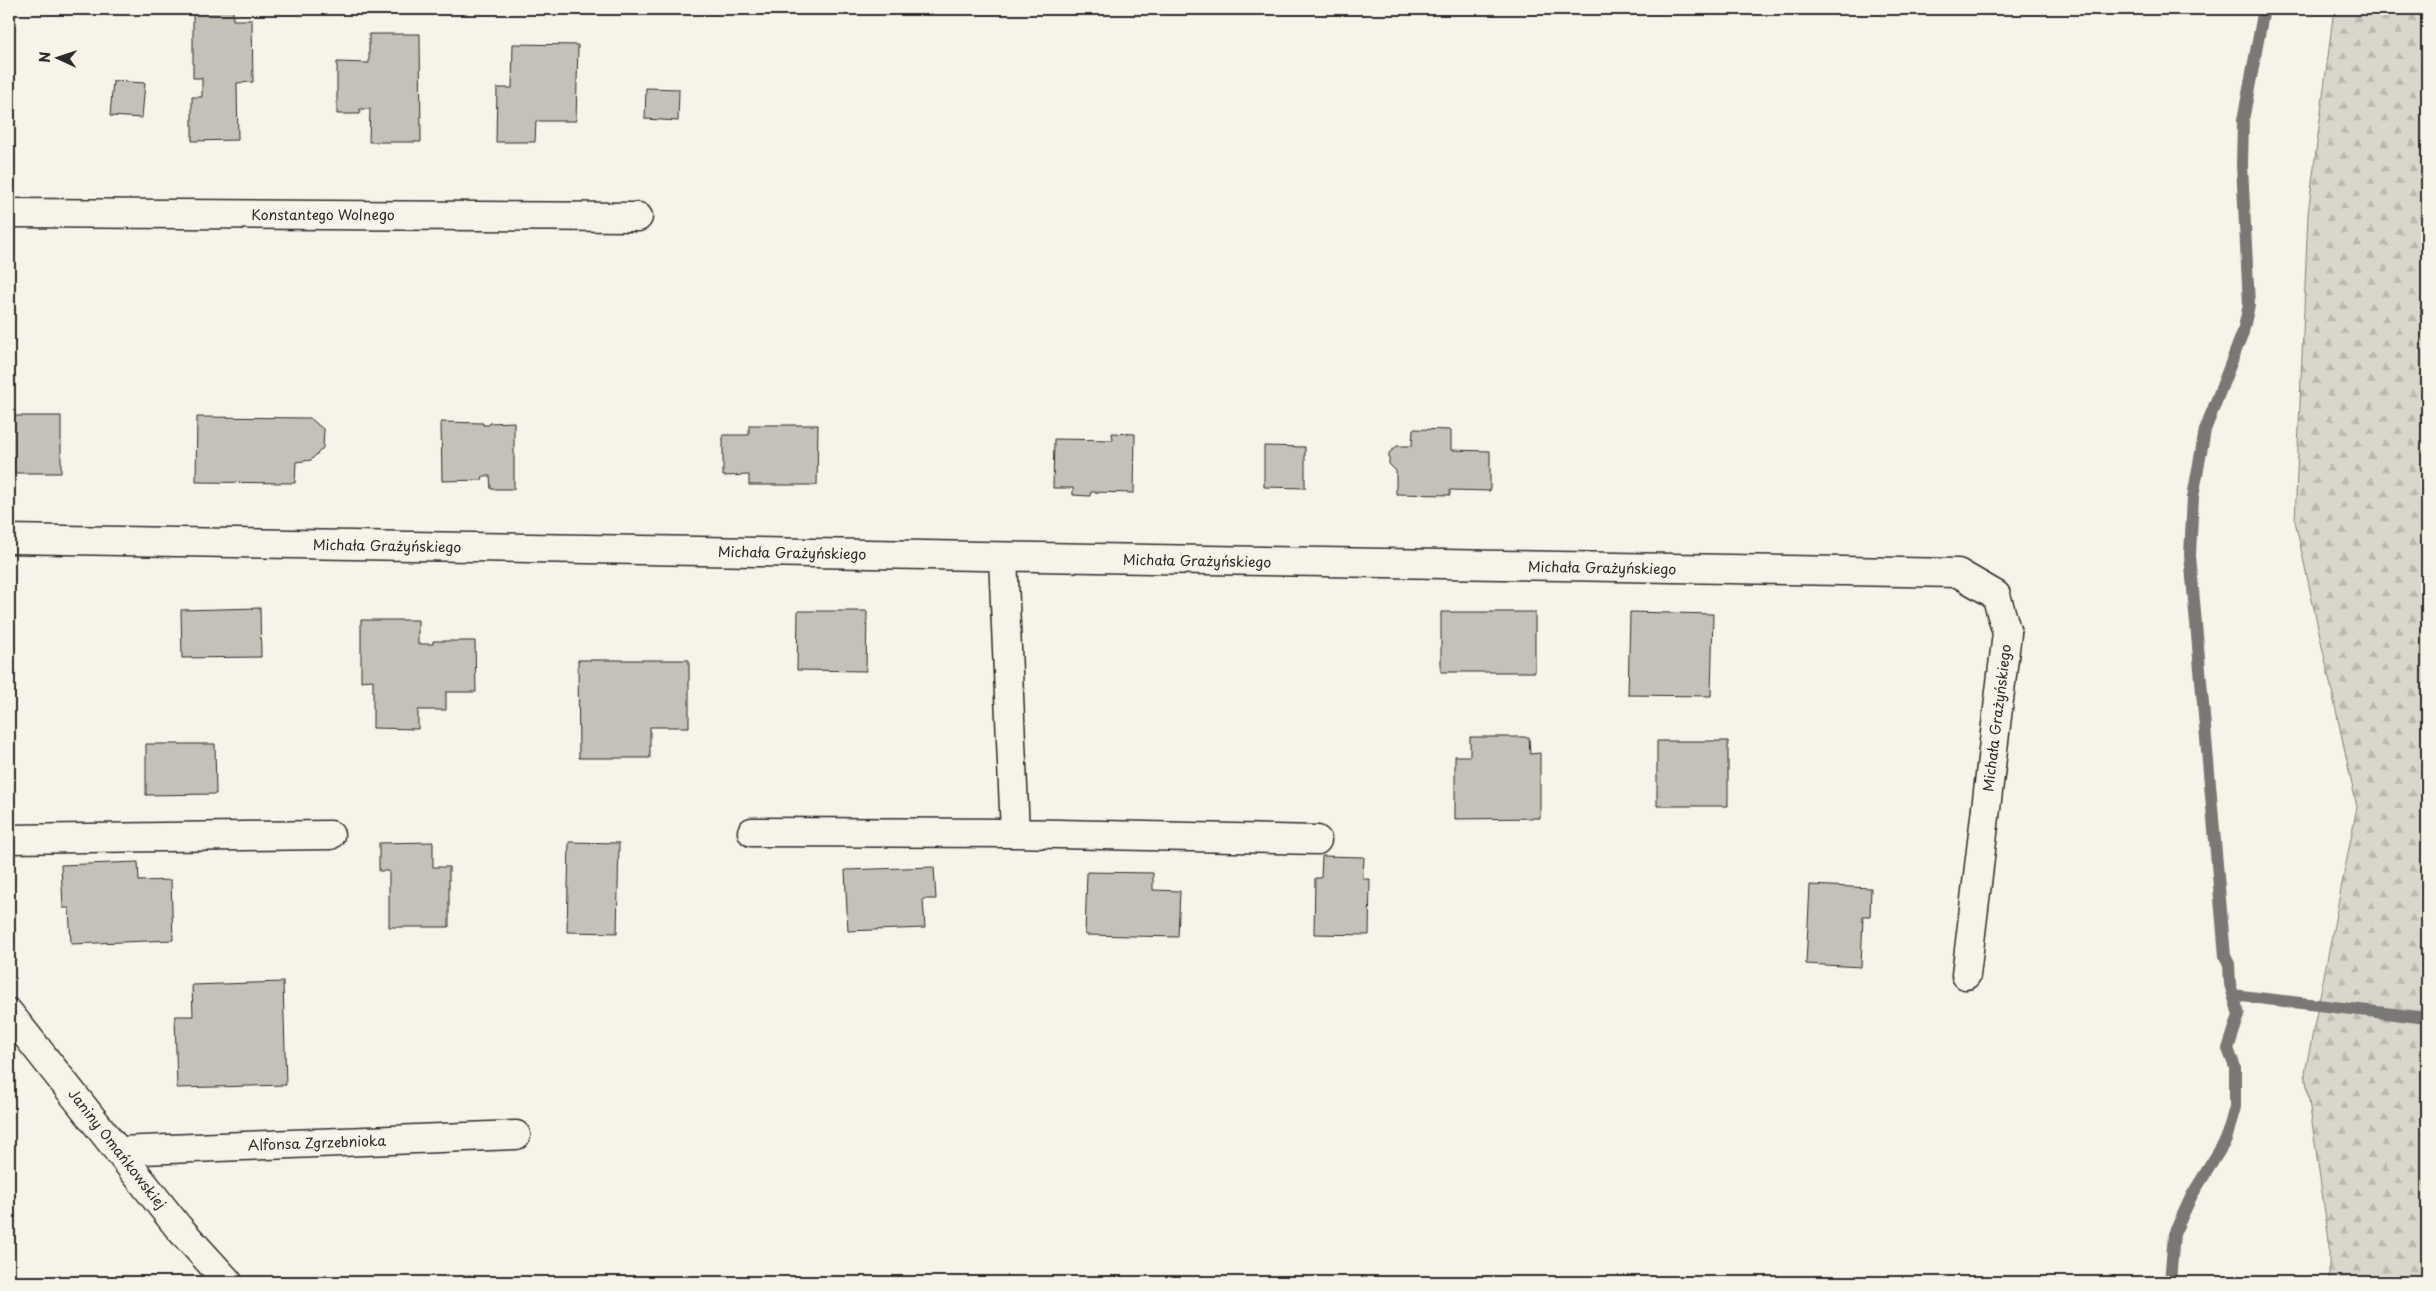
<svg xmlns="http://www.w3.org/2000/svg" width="2436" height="1291" font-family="'Playpen Sans',sans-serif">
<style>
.forest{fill:url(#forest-firs);stroke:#82807c}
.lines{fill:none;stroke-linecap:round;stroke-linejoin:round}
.stream{stroke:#7a7874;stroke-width:12}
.building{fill:#c4c1b9;stroke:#2b2b2b}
.minor-casing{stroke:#2b2b2b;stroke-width:31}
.minor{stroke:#f7f3e8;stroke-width:28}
.labels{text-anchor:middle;stroke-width:5;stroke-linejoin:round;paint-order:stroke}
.street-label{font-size:14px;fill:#2b2b2b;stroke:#f7f3e8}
</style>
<defs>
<pattern id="forest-firs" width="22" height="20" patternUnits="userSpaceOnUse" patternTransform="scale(1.25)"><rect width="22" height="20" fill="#dad6cc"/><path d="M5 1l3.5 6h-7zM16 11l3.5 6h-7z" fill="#bbb8af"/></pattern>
</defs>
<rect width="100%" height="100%" fill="#f7f3e8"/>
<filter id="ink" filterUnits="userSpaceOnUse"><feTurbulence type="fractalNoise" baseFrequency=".02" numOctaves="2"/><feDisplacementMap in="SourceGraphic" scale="10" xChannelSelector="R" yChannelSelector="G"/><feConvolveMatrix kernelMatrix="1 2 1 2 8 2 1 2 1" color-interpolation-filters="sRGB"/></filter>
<g filter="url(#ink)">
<!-- forest -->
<path class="forest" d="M2334,9H2427V1282H2329V1241L2305,1073L2357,807L2295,521L2308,214Z"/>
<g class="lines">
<!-- stream -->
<path class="stream" d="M2233,995L2427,1018
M2170,1282L2174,1234L2192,1195L2226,1140L2235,1107V1067L2228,1049L2239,1015L2230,984L2229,964L2225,956L2190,555L2193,497L2205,430L2243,332L2249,305L2242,165L2243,120L2264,9"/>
</g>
<!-- building -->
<path class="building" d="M193,9H233V20H252L253,82L237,83L238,140L192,141V97H202V78H193Z
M369,34H420L421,142H369L370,109H360V114H337V62L369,63Z
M513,44L578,45L576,121H536L535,142H496L497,88H512Z
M113,81L145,83L142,118L110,116Z
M646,88L679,89L678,121L645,119Z
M9,416H61V473H9Z
M197,417L310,418L324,430L323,448L311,460L296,462L295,483L196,482Z
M441,422L483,423V425H489L490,423L514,422V489H491L490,476H483L482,480L442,481Z
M749,425H818L817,485H749V475L723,476V435H749Z
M1413,429L1451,430V450L1490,451V491L1450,490V495L1396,494V471L1389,464V453L1397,446H1412Z
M1112,433L1135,434L1134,493L1091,492L1090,496L1073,495V488H1053L1054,439L1113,440Z
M1264,446L1305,447V488L1264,487Z
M260,608L261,657L182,658L181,610Z
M798,611H867L866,671L797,670Z
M1441,612H1535V672H1441Z
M1630,612L1713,614L1711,696L1628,695Z
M361,620H418V644H433V641H475L476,692H446V710H418V729L373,728V680L361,681Z
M578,660H689V727H650V758H579Z
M1470,737H1529L1530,754L1540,753V818L1455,819V756H1470Z
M1657,741H1728V806H1657Z
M146,744H215L216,794L146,795Z
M433,842V867H449V927H389V871H379V843Z
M569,842L619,843L617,933L567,932Z
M1322,856L1364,857L1363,879H1370L1369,935L1314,934L1315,878H1321Z
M138,862L139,881L171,880L173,940L71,944L69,908H63L61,865Z
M934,867L936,899H923L925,928L848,931L845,870Z
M1087,872L1153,873V890L1180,891L1178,937L1085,935Z
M1810,885L1871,888L1870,916H1863L1861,967L1806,964Z
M283,982L286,1085L177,1088L175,1016H193L192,985Z"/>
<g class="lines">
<!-- minor casing -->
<g class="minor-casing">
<path id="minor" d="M9,213L638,217
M9,539L1958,573L1996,595L2007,633L1966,975
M1003,557L1015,833
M752,832L1015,833L1317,840
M9,839L330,835
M9,1013L178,1227L228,1282
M118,1151L516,1135"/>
</g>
<!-- minor -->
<use href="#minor" class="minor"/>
</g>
</g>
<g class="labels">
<!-- street labels -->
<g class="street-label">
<text x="323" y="220">Konstantego Wolnego</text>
<text transform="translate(387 546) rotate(1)" y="5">Michała Grażyńskiego</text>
<text transform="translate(792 553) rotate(1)" y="5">Michała Grażyńskiego</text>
<text transform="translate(1197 561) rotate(1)" y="5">Michała Grażyńskiego</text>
<text transform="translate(1602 568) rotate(1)" y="5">Michała Grażyńskiego</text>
<text transform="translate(1997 718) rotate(-83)" y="5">Michała Grażyńskiego</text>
<text transform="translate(317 1143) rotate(-2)" y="5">Alfonsa Zgrzebnioka</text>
<text transform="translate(117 1149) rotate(52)" y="5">Janiny Omańkowskiej</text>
</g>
</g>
<!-- margin -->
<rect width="2436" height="1291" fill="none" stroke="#f7f3e8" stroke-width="30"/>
<rect x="15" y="15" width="2406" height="1261" fill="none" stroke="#2b2b2b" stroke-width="2" filter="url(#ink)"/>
<!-- north arrow -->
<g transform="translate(58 58) rotate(273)" stroke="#f7f3e8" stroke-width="4" paint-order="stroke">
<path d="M0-4L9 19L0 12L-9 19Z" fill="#2b2b2b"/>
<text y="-8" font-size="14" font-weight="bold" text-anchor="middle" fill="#2b2b2b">N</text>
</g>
</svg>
